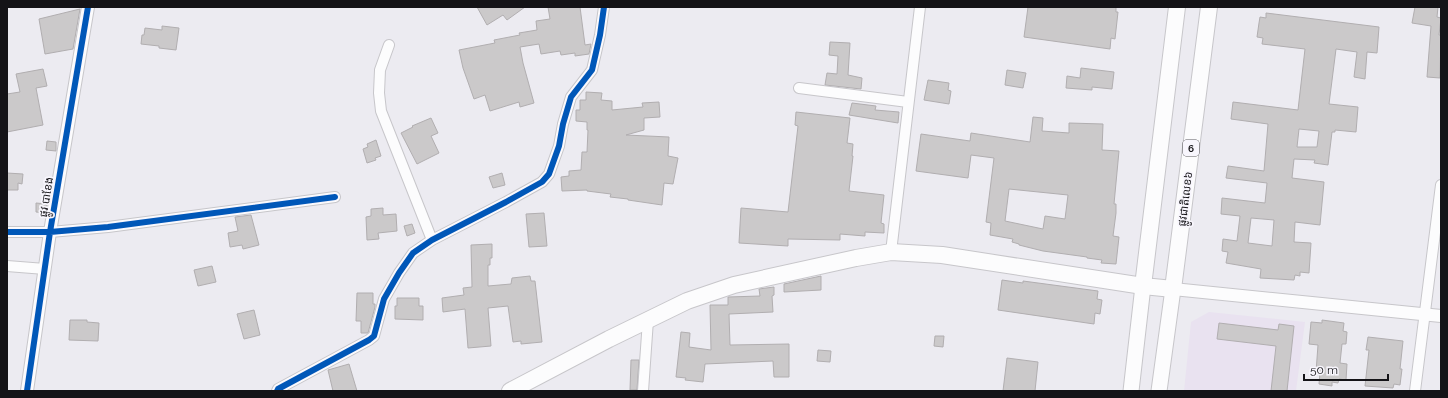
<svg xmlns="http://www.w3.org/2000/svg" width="1448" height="398" font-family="Raleway,'Noto Sans Khmer',sans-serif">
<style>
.education{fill:#e9e2f0}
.building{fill:#cbc9ca;stroke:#b1aeb0;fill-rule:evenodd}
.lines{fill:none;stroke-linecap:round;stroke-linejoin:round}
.minor-casing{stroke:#c7c6ca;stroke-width:12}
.tertiary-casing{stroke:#c7c6ca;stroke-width:14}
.primary-casing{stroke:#c7c6ca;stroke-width:17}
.trunk-casing{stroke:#c7c6ca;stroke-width:18}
.minor{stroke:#fcfcfd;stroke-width:10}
.tertiary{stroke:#fcfcfd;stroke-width:12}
.primary{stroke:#fcfcfd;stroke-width:15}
.trunk{stroke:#fcfcfd;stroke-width:16}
.cycleway-casing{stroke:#f8f6fd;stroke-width:8}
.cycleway{stroke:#0057b8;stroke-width:6}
.labels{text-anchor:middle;stroke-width:3.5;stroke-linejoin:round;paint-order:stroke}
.shield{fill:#f8f6fd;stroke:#58575c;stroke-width:1}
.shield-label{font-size:10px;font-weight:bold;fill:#141317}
.street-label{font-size:11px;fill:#141317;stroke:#f8f6fd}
</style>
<rect width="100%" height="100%" fill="#ecebf1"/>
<!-- education -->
<path class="education" d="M1209,312L1305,322L1296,391H1184L1191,322Z"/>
<!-- building -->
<path class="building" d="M477,7H525L507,20L503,15L487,25Z
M548,7H580L585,45L591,44L589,54L575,56V53L561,55L560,51L541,54L539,44L520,47L523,63L534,103L520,107L519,102L490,111L485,95L474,99L463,68L459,50L495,43L494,40L520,35L519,33L537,30L536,21L550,19Z
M1028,7H1116V12H1118L1115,39L1111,38L1110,49L1024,37Z
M1415,7H1438L1437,17L1441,18L1439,35H1441L1440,78L1427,77L1431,26L1412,23Z
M80,9L73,49L45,54L39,19Z
M1266,13L1379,27L1377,53L1367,52L1365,79L1354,77L1357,52L1336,49L1329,104L1358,107L1356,132L1335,130V132H1332L1328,165L1314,163L1315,160L1294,159L1292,178L1324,182L1320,225L1295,222L1294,242L1311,243L1309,273L1300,272V276L1295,275L1294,280L1260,278L1261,269L1226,263L1228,252L1222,251L1223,239L1237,241L1240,216L1221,214L1222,198L1265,203L1267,183L1226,178L1228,166L1264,171L1268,124L1231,119L1233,102L1298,110L1305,49L1262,44L1263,38L1257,37L1259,23L1260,17L1266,18ZM1299,129L1319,131L1317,147H1297ZM1251,218L1274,220L1272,246L1248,243Z
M162,26L179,28L176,50L159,48V46L141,44L142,35H144L145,28L162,30Z
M830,42L850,43L848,75L862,78L861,89L825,85L827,73L837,74L838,56L829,55Z
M1081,68L1114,72L1112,89L1092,87V90L1066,88L1067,76L1080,78Z
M43,69L47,86L36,88L43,125L7,132V94L20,92L16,74Z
M1007,70L1026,73L1023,88L1005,85Z
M928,80L949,83L948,90L951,91L949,104L924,100Z
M586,92L602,93L601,100L612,101V110L643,107L642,103L659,102L660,117L644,118V130L626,135L669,137L668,156L678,158L673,184L664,183L662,205L628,200V199L610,197L611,194L587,191V190L562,191L561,177L569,176V171L581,170L582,152H587L588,130H587V122L576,121V110H580V100H586Z
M852,103L876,106L875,110L899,112L898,123L849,115Z
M796,112L850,118L847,143L853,144L852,156H853L849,191L884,195L881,223L884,224V233L865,232V236L840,234V240L788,239V246L739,243L741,208L788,212L798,126L795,125Z
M1033,117L1043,118L1042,131L1069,133V123L1103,124L1102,150L1119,151L1114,204H1116V213L1113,236L1119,237L1116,264L1101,263L1102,260L1087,258V257L1043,251L1019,245V244L1012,242L1013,239L990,235L991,223L986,222L994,158L971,155L968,178L916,171L921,134L970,141L971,133L1030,142ZM1009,189L1068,195L1065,219L1045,216L1043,229L1005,221Z
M431,118L438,133L431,136L439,153L417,164L401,133L413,127L412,126Z
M376,140L381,156L375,158L376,160L367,163L363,149L368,147L367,144Z
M47,141L56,142V151L46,150Z
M7,173L23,174L22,184L18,183V190H7Z
M502,173L505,185L493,188L489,177Z
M36,203L47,204L46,213L36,212Z
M383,208V215L396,214L397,231L378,233L379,239L367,240L366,217L371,216V209Z
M544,213L547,246L529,247L526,214Z
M251,215L259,245L243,249L242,245L230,247L228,233L238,231L235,217Z
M412,224L415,233L407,236L404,226Z
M492,244V258H490V265H488V286L511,284L512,278L530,276L531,281H535L542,342L521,344V341L513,342L508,306L488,308L491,346L468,348L465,309L443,312L442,298L464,295L463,288L472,287L471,245Z
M212,266L216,282L198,286L194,270Z
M821,276V290L784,292V284Z
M1002,280L1023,283V281L1098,291L1097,299L1102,300L1100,314L1095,313L1094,324L998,310Z
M774,287V295L772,296L773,312L729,314L730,345L789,344V377H774L773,361L705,364L703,382L685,380L686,378L676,377L681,332L690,333L689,347L711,350L710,305H728V297L760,296L759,289Z
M357,293H373V304H375V307L368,333H361V321H356Z
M397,298H419V306H423V320L395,319V306H397Z
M254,310L260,335L244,339L237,314Z
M70,320H87V322L99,323L98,341L69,340Z
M1322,320L1344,323L1343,331L1347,332L1346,344H1342L1340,363L1347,364L1346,380L1339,379L1338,383L1332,382V386L1319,384L1320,373L1316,372L1318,345L1309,344L1311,322L1322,323Z
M1219,323L1278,330L1279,324L1294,326L1287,391H1271L1276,346L1217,339Z
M935,336H944L943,347L934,346Z
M1368,337L1403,341L1400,369H1402L1400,385L1394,384L1393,388L1365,386L1369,350H1366Z
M818,350L831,351L830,362L817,361Z
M1007,358L1038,362L1035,391H1003Z
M631,360H639L637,390H630Z
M349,364L357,391H333L328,370Z"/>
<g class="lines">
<!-- minor casing -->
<g class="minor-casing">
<path id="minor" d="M389,45L380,70L379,93L381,111L432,240
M799,88L908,102
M7,232H50L108,227L335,197
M891,252L920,7
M7,266L45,269
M277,391L278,389L369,340L374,336L384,299L399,273L413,253L432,240L506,202L542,182L549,174L559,146L563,124L571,97L592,70L600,35L604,7
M643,391L648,320
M1415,391L1441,185"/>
</g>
<!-- tertiary casing -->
<g class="tertiary-casing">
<path id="tertiary" d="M1173,289L1441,316
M27,391L50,232L88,7"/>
</g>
<!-- primary casing -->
<g class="primary-casing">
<path id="primary" d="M1131,391L1143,286
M1159,391L1173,289"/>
</g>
<!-- trunk casing -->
<g class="trunk-casing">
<path id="trunk" d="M1143,286L1177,7
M510,391L609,339L687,301L734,285L856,258L891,252L942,255L1143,286L1173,289L1209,7"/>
</g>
<!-- minor -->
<use href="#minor" class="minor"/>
<!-- tertiary -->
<use href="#tertiary" class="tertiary"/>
<!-- primary -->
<use href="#primary" class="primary"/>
<!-- trunk -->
<use href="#trunk" class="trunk"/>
<!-- cycleway casing -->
<g class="cycleway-casing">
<path id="cycleway" d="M7,232H50L108,227L335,197
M27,391L50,232L88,7
M277,391L278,389L369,340L374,336L384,299L399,273L413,253L432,240L506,202L542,182L549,174L559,146L563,124L571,97L592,70L600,35L604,7"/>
</g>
<!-- cycleway -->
<use href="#cycleway" class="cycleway"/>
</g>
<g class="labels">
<!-- shield labels -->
<rect class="shield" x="1183" y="140" width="16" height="16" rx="3"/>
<g class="shield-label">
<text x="1191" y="152">6</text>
</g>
<!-- street labels -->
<g class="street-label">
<text transform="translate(46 197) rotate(-81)" y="4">ផ្លូវ បាខែង</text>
<text transform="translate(1185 199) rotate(-83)" y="4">ផ្លូវជាតិលេខ៦</text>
</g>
</g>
<!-- border -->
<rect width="1448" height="398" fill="none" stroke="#141317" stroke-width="16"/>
<!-- scale -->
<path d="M1304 374v6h84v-6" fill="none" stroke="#141317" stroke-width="2"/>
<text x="1310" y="374" font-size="12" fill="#141317" stroke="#f8f6fd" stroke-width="3" paint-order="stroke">50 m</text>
</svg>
